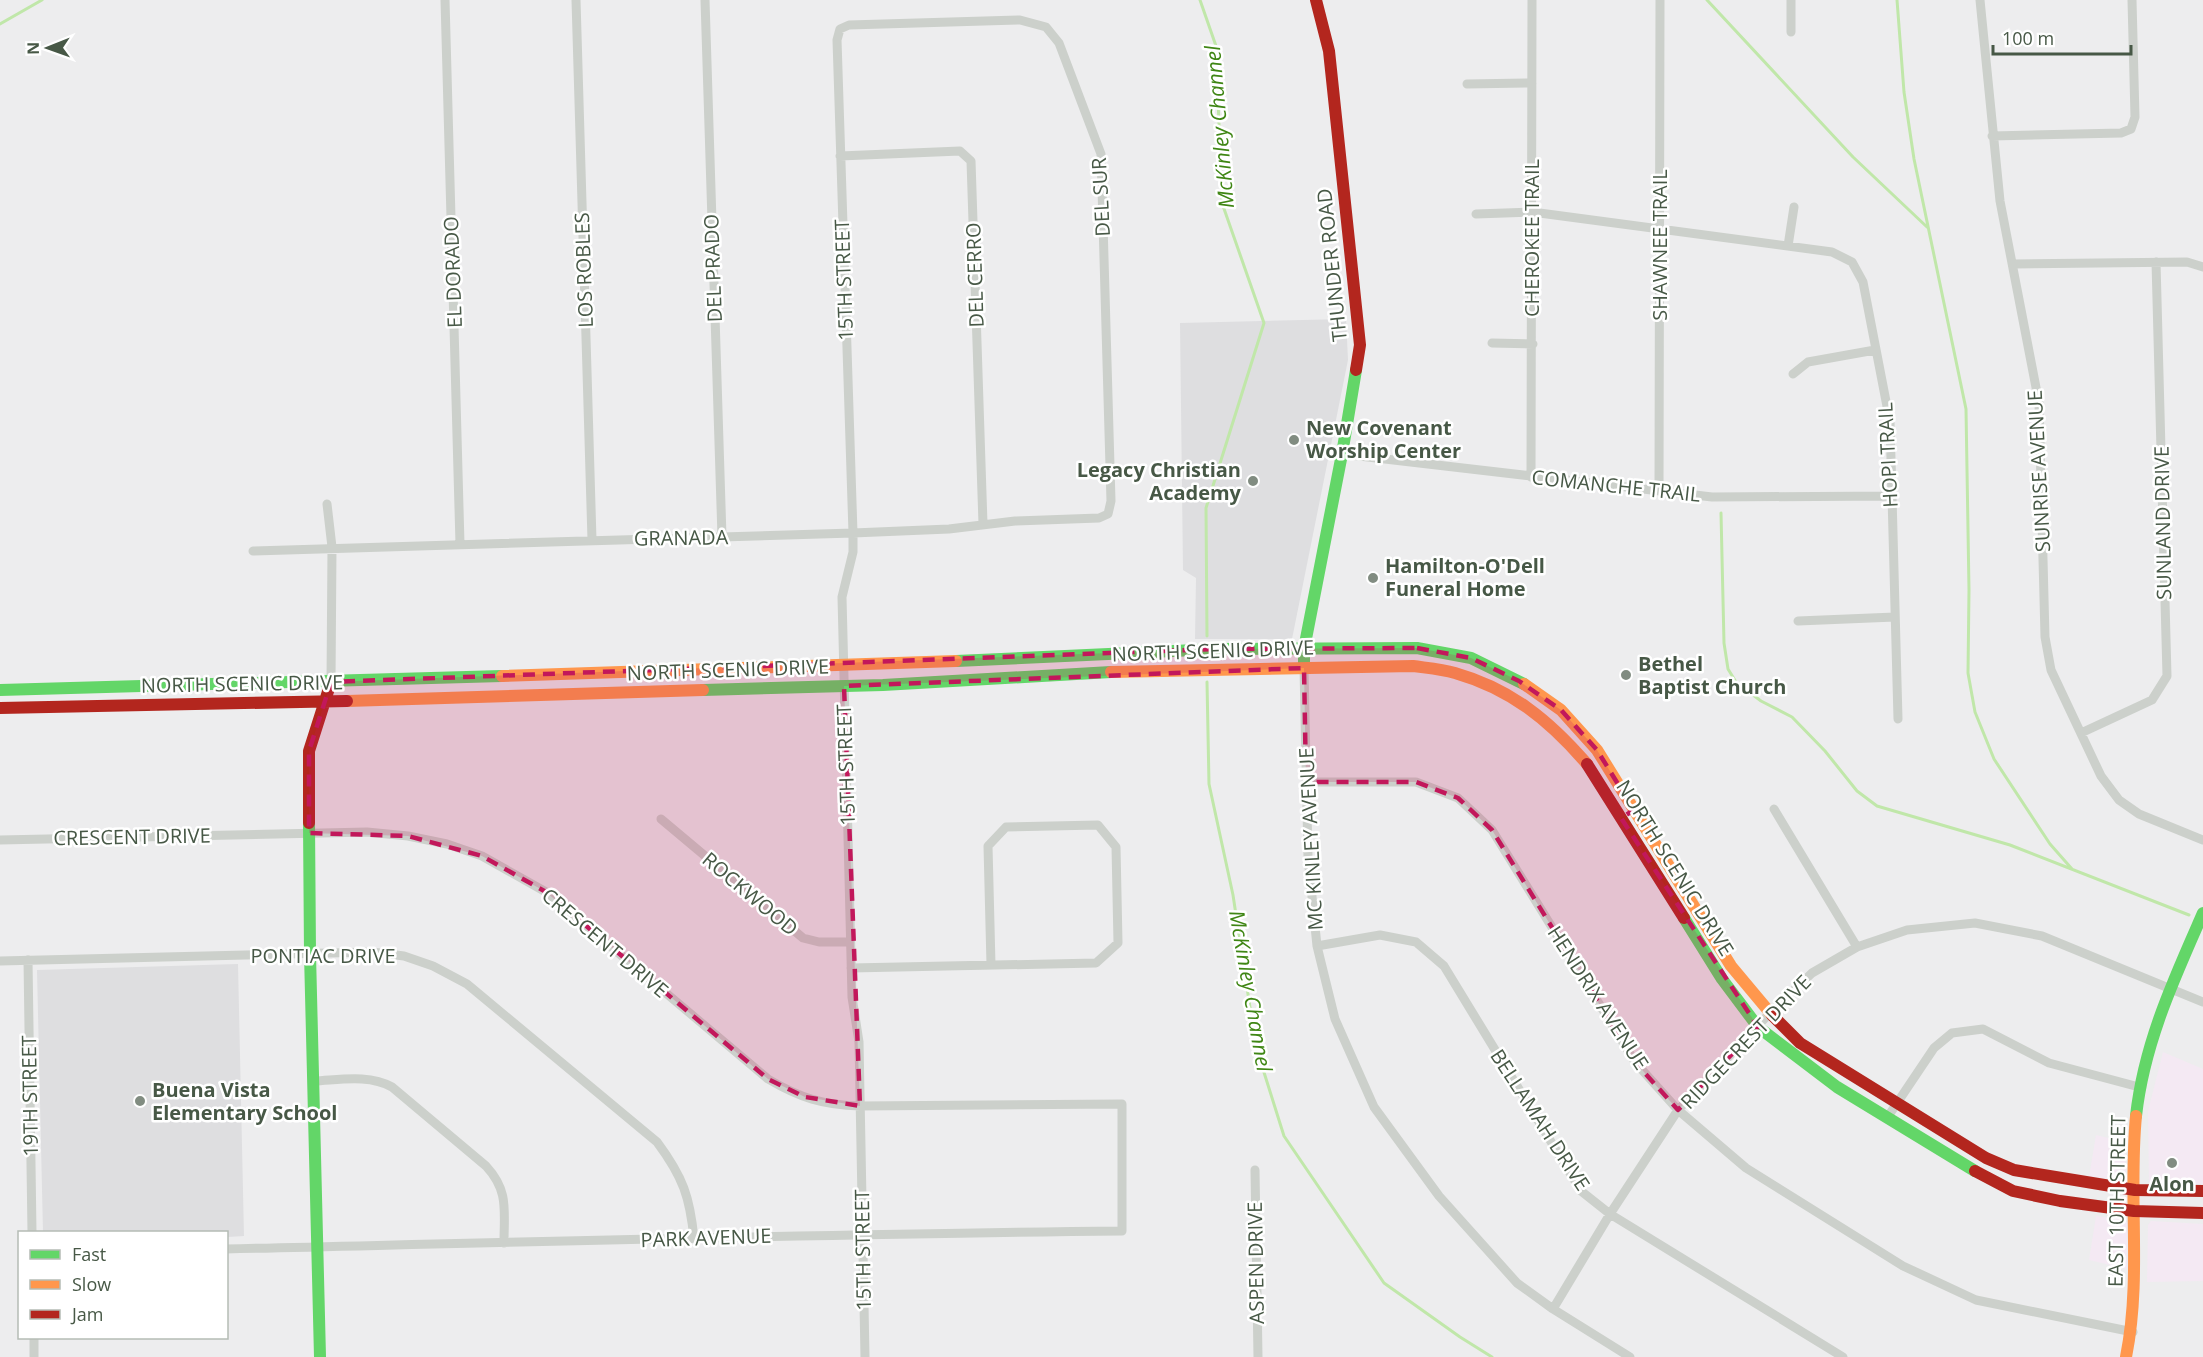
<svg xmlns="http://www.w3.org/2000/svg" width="2203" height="1357" font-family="'Open Sans',sans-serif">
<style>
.commercial{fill:#f4e9f3}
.education{fill:#dedee0}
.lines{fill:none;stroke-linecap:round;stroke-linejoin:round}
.stream{stroke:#c0e7a9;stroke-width:3}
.street{stroke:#ccd0cb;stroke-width:9}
.fast{stroke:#63d668;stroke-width:12}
.slow{stroke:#ff974d;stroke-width:12}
.jam{stroke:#b3261e;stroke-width:12}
.marked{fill:#c2185b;fill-opacity:0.2;stroke:#c2185b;stroke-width:4.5;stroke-dasharray:12 8;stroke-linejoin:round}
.poi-dot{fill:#818c81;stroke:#fff;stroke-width:2}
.labels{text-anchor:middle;stroke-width:5;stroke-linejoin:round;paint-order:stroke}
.street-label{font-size:20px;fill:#475846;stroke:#fff}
.poi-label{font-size:20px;font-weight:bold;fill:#475846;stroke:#fff;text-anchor:start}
.water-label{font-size:21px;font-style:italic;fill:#3f8614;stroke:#fff}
</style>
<rect width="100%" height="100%" fill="#ededee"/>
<!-- commercial -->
<path class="commercial" d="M2163,1052L2203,1069V1184L2149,1183L2148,1111Z
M2096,1135L2125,1142L2126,1177L2121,1180L2089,1177Z
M2096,1216L2122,1219L2127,1222V1269L2089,1260Z
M2151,1221L2203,1224V1281L2147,1282L2148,1225Z"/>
<!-- education -->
<path class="education" d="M1346,319L1348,360L1292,639H1195L1196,578L1183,570L1180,323Z
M238,964L244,1236L227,1237L226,1232H43L37,970Z"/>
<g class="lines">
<!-- stream -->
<path class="stream" d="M1200,0L1216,46L1222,203L1264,323L1206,508L1207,636
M1707,0L1853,157L1927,227
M1897,0L1904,92L1914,159L1966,409L1969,590L1968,673L1975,712L1994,759L2050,844L2072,869
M0,24L42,0
M1721,513L1724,643L1728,669L1736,682L1761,701L1792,717L1825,751L1857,791L1877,806L2010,845L2189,915
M1207,682L1209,784L1233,895L1256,1047L1284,1136L1384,1283L1460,1337L1492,1357"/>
<!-- street -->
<path class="street" d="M445,0L460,544
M576,0L592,540
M705,0L722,537
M1980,0L2000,201L2039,403L2045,637L2051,670L2101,776L2119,800L2139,814L2203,840
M1791,32V0
M1467,84L1532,83
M1992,136L2121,133L2131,129L2135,117L2132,0
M840,156L960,151L971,161L983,524
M1476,214L1532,212L1832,252L1852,262L1863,282L1890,422L1898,719
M1788,246L1794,207
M2013,264L2187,262L2203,267
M1492,343L1533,344
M1793,374L1808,362L1875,350
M1342,454L1712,497L1891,496
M1531,477L1532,0
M1659,491L1660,0
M327,504L332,547L331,682
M253,551L853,533L949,529L1015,521L1099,518L1108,514L1111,501L1101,154L1059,43L1046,27L1020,20L849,25L840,29L837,40L853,533V552L842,597L852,997L859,1042L865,1357
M1798,621L1895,617
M1304,668L1308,857L1317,946L1335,1019L1374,1107L1439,1196L1517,1283L1553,1309L1630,1357
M2081,733L2152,700L2167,676L2156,262
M1306,782H1416L1458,798L1492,830L1635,1062L1678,1110L1746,1168L1903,1266L1976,1300L2133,1332
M1774,809L1857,947
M661,819L803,938L819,942H850
M0,840L367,832L408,836L447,844L482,856L546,892L768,1079C800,1098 823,1105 860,1106L1122,1104V1231C823,1234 525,1242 226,1249
M1317,946L1380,935L1416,942L1444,966L1581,1191L1610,1214L1843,1357
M28,960L32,1232
M0,961L372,952L404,956L433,966L467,984L657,1142C683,1177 690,1197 694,1239
M851,968L1096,963L1118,943L1116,847L1098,825L1006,827L988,846L991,965
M314,1081C339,1080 369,1074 392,1087L486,1166C509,1191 504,1210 504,1243
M1887,1118L1934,1048L1952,1033L1983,1029L2049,1063L2139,1087
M1255,1170L1258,1357
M1553,1309L1610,1214L1678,1110L1770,1013L1812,973L1857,947L1907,930L1975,923L2042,936L2203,1002
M34,1338V1357"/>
<!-- fast -->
<path class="fast" d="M956,661L1217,649L1417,648L1471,658L1524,684
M1304,668V649L1342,454L1356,370
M0,690L502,676
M703,690L883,685L1111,672
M309,823L310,954L320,1357
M1684,918L1722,979L1758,1027L1837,1087L1975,1171
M2136,1116C2144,1043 2174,979 2203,913"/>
<!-- slow -->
<path class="slow" d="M1111,672L1413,666C1427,668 1441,669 1455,673C1511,689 1549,720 1587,764
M502,676L956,661
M1524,684L1561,710L1597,750L1731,966L1772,1015
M347,701L703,690
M2126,1357C2142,1277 2128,1197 2136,1116"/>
<!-- jam -->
<path class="jam" d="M1316,0L1329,51L1360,345L1356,370
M0,708L347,701
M1587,764L1684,918
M309,823V751L331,682
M1772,1015L1800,1043L1986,1158L2014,1170L2135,1190L2203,1191
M1975,1171L2013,1191L2060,1201L2134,1211L2203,1213"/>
</g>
<!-- marked area -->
<path class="marked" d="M1417,648L1471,658L1519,681L1561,710L1597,750L1634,810L1621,818L1758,1027L1678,1110L1635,1062L1492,830L1458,798L1416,782H1306L1304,668L844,686L860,1106L805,1097L768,1079L546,892L482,856L408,836L309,833V751L331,682L1217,649Z"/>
<!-- markers -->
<g class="poi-dot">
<circle cx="1294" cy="440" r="6"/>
<circle cx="1253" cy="481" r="6"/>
<circle cx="1373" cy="578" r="6"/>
<circle cx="1626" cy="675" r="6"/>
<circle cx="140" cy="1101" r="6"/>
<circle cx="2172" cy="1163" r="6"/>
</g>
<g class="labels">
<!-- street labels -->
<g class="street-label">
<text transform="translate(1101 197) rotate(-93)" y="7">DEL SUR</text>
<text transform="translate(1532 238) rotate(-90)" y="7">CHEROKEE TRAIL</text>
<text transform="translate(1660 245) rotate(-90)" y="7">SHAWNEE TRAIL</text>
<text transform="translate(1332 265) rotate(-96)" y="7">THUNDER ROAD</text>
<text transform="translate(713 268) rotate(-92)" y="7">DEL PRADO</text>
<text transform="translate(584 270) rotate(-92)" y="7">LOS ROBLES</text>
<text transform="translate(453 272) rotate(-92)" y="7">EL DORADO</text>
<text transform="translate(975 275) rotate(-92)" y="7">DEL CERRO</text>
<text transform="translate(844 280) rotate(-92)" y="7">15TH STREET</text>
<text transform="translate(1888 455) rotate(-93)" y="7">HOPI TRAIL</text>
<text transform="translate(2039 471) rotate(-93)" y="7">SUNRISE AVENUE</text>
<text transform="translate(1616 486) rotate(6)" y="7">COMANCHE TRAIL</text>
<text transform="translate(2163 523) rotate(-91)" y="7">SUNLAND DRIVE</text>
<text transform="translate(681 538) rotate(-1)" y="7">GRANADA</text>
<text transform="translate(1213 651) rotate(-2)" y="7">NORTH SCENIC DRIVE</text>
<text transform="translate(728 670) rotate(-2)" y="7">NORTH SCENIC DRIVE</text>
<text transform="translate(242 684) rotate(-1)" y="7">NORTH SCENIC DRIVE</text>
<text transform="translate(846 765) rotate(-92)" y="7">15TH STREET</text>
<text transform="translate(132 837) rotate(-1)" y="7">CRESCENT DRIVE</text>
<text transform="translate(1311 839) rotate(-93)" y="7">MC KINLEY AVENUE</text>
<text transform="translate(1675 868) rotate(58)" y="7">NORTH SCENIC DRIVE</text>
<text transform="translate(750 894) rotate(40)" y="7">ROCKWOOD</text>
<text transform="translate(605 943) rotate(40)" y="7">CRESCENT DRIVE</text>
<text x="323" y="963">PONTIAC DRIVE</text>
<text transform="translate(1598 998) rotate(57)" y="7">HENDRIX AVENUE</text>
<text transform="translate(1746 1042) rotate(-46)" y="7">RIDGECREST DRIVE</text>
<text transform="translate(30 1096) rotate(-91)" y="7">19TH STREET</text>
<text transform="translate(1540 1120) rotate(57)" y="7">BELLAMAH DRIVE</text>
<text transform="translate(2117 1201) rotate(-89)" y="7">EAST 10TH STREET</text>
<text transform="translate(706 1238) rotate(-2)" y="7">PARK AVENUE</text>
<text transform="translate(863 1250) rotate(-91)" y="7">15TH STREET</text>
<text transform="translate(1256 1263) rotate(-91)" y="7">ASPEN DRIVE</text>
</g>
<!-- poi labels -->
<g class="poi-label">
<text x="1306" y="435">New Covenant<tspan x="1306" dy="23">Worship Center</tspan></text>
<text x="1241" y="477" text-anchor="end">Legacy Christian<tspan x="1241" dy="23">Academy</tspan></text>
<text x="1385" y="573">Hamilton-O'Dell<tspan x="1385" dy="23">Funeral Home</tspan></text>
<text x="1638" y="671">Bethel<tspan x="1638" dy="23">Baptist Church</tspan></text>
<text x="152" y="1097">Buena Vista<tspan x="152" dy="23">Elementary School</tspan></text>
<text x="2172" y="1191" text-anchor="middle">Alon</text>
</g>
<!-- water labels -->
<g class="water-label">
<text transform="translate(1220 127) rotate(-95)" y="7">McKinley Channel</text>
<text transform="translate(1250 991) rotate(80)" y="7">McKinley Channel</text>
</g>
</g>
<!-- legend -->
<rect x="18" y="1231" width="210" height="108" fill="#ffffff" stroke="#b5bcb5" stroke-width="1.5"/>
<rect x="30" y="1250" width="30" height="9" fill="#63d668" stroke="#b5bcb5" stroke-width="1.5"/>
<text x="72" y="1261" font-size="18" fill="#475846">Fast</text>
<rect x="30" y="1280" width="30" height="9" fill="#ff974d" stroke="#b5bcb5" stroke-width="1.5"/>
<text x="72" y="1291" font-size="18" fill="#475846">Slow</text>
<rect x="30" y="1310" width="30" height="9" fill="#b3261e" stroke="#b5bcb5" stroke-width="1.5"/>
<text x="72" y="1321" font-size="18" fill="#475846">Jam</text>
<!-- north arrow -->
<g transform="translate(48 48) rotate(269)" stroke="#ffffff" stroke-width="4.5" paint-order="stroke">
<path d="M0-4.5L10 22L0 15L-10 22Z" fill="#475846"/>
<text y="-9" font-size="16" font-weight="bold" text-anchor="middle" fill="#475846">N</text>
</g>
<!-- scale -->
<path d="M1993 45v9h138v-9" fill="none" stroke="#475846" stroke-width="3"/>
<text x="2002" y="45" font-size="18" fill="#475846" stroke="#ffffff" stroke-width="4.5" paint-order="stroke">100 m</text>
</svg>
